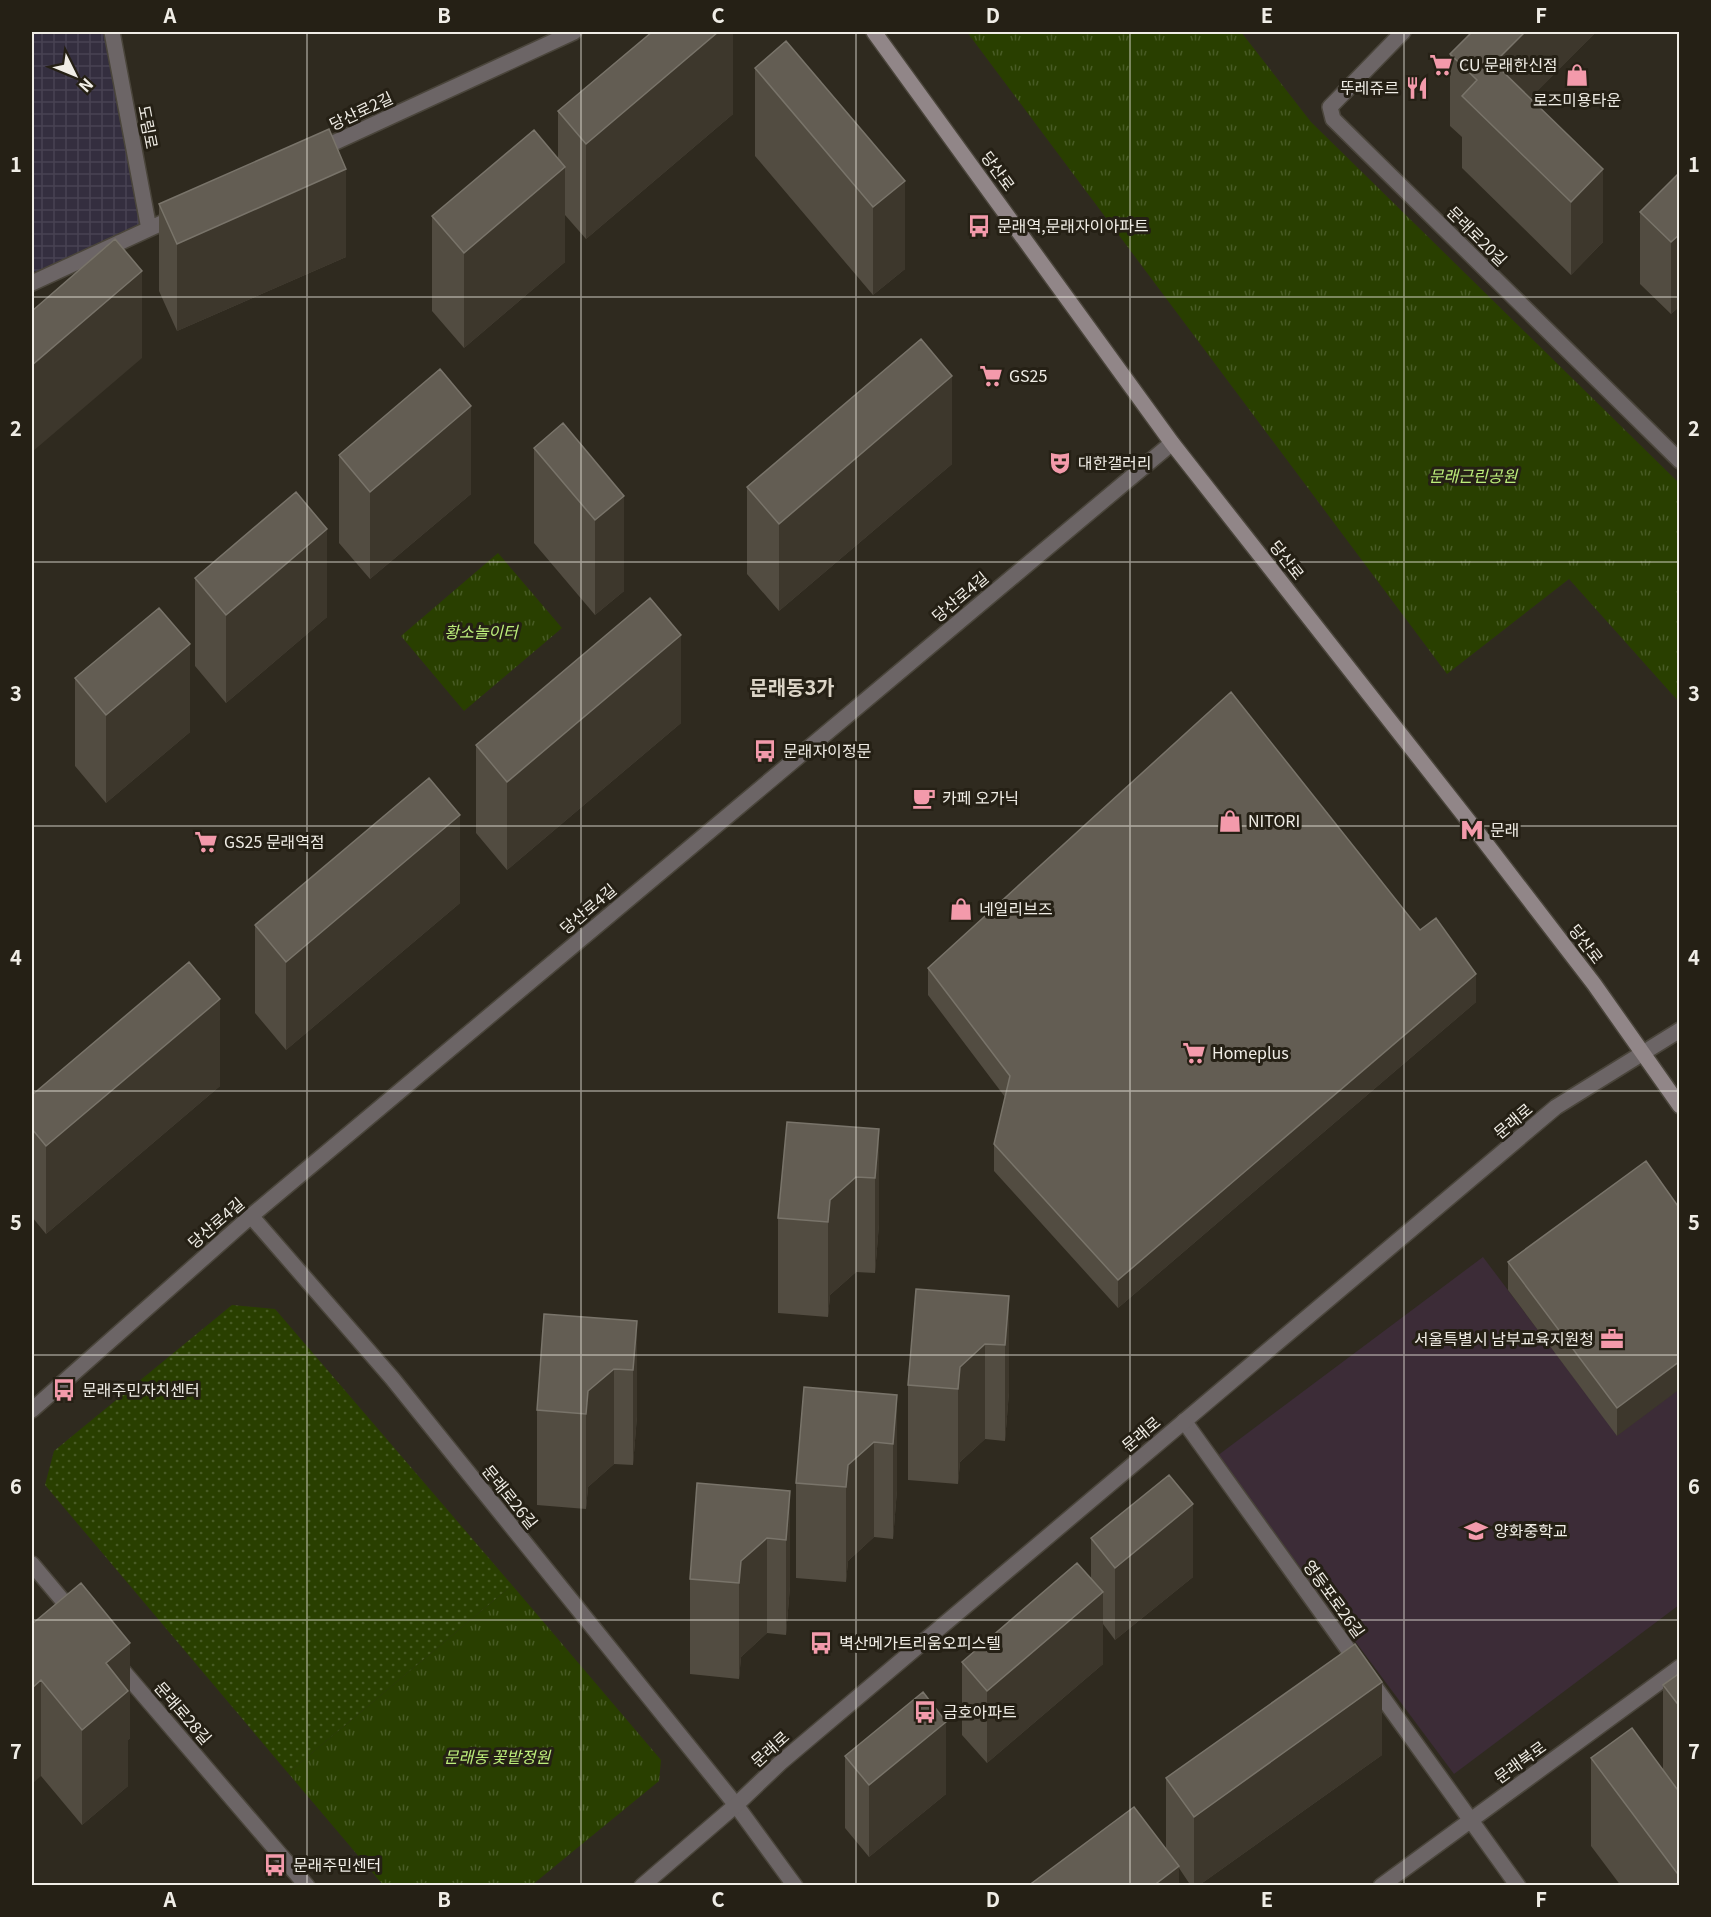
<svg xmlns="http://www.w3.org/2000/svg" width="1711" height="1917" font-family="Georgia,'Noto Sans KR',serif">
<style>
.industrial{fill:url(#industrial-grid)}
.education{fill:#3c2c37}
.park{fill:url(#park-tufts)}
.garden{fill:url(#garden-dots)}
.lines{fill:none;stroke-linecap:round;stroke-linejoin:round}
.minor-casing{stroke:#4a453b;stroke-width:18}
.tertiary-casing{stroke:#4a453b;stroke-width:18}
.secondary-casing{stroke:#4a453b;stroke-width:18}
.minor{stroke:#6c6566;stroke-width:15}
.tertiary{stroke:#6c6566;stroke-width:15}
.secondary{stroke:#918688;stroke-width:15}
.wall{fill:#524c41}
.shaded-wall{fill:#3d372c}
.building{fill:#635d53;stroke:#79746a;stroke-width:1.5}
.grid{fill:none;stroke:#f0ede6;stroke-width:1.5;stroke-opacity:0.55}
.labels{text-anchor:middle;stroke-width:6;stroke-linejoin:round;paint-order:stroke}
.poi-label{font-size:16px;fill:#f0ede6;stroke:#252015;text-anchor:start}
.street-label{font-size:16px;fill:#f0ede6;stroke:#252015}
.park-label{font-size:16px;font-style:italic;fill:#bcee7b;stroke:#252015}
.quarter-label{font-size:20px;font-weight:bold;fill:#dbd4c6;stroke:#252015}
.neatline{fill:none;stroke:#f0ede6;stroke-width:2}
.grid-label{font-size:20px;text-anchor:middle;font-weight:bold;fill:#f0ede6}
</style>
<defs>
<pattern id="industrial-grid" width="8" height="8" patternUnits="userSpaceOnUse" patternTransform="scale(1.5)"><rect width="8" height="8" fill="#342e3f"/><path d="M0 4h8M4 0v8" fill="none" stroke="#484252"/></pattern>
<pattern id="park-tufts" width="24" height="20" patternUnits="userSpaceOnUse" patternTransform="scale(1.5)"><rect width="24" height="20" fill="#293f00"/><path d="M3 7l-1-3M5 7V3M7 7l1-3M15 17l-1-3M17 17v-4M19 17l1-3" fill="none" stroke="#485b25"/></pattern>
<pattern id="garden-dots" width="8" height="8" patternUnits="userSpaceOnUse" patternTransform="scale(1.5)"><rect width="8" height="8" fill="#293f00"/><path d="M2 2h.1M6 6h.1" fill="none" stroke="#485b25" stroke-width="1.8" stroke-linecap="round"/></pattern>
</defs>
<rect width="100%" height="100%" fill="#2f2a1f"/>
<!-- industrial -->
<path class="industrial" d="M32,32H112L149,229L32,283Z"/>
<!-- education -->
<path class="education" d="M1483,1257L1617,1435L1679,1389V1605L1454,1774L1217,1456Z"/>
<!-- park -->
<path class="park" d="M967,32H1241L1311,122L1679,483V702L1569,579L1447,674Z
M498,553L562,628L464,711L401,636Z
M512,1585L661,1760L659,1781L532,1885H383L288,1773Z"/>
<!-- garden -->
<path class="garden" d="M232,1305L275,1309L512,1585L288,1773L45,1485L54,1451Z"/>
<g class="lines">
<!-- minor casing -->
<g class="minor-casing">
<path id="minor" d="M112,32L149,229
M1403,32L1330,107L1333,119L1680,461
M316,151L574,32
M32,283L177,216
M251,1216L392,1378L736,1805L795,1886
M32,1410L251,1216L1172,443
M1184,1421L1518,1886
M32,1564L74,1614
M117,1664L307,1886
M1381,1886L1680,1667"/>
</g>
<!-- tertiary casing -->
<g class="tertiary-casing">
<path id="tertiary" d="M642,1886L736,1805L780,1763L1556,1107L1680,1030"/>
</g>
<!-- secondary casing -->
<g class="secondary-casing">
<path id="secondary" d="M874,32L1172,443L1478,833L1594,984L1680,1106"/>
</g>
<!-- minor -->
<use href="#minor" class="minor"/>
<!-- tertiary -->
<use href="#tertiary" class="tertiary"/>
<!-- secondary -->
<use href="#secondary" class="secondary"/>
</g>
<!-- wall -->
<path class="wall" d="M733,32V114L586,239L565,215V262L464,348L432,311V216L558,159V111Z
M1472,32H1596L1530,98L1603,242L1571,275L1462,168V137L1450,126V54Z
M755,68L905,181V269L873,295L755,156Z
M1680,172V306L1671,314L1640,284V212Z
M159,204L346,257L177,331L159,291Z
M534,448L624,496V591L595,615L534,543Z
M339,455L471,494L370,579L339,543Z
M952,464L779,611L747,574V487Z
M195,578L327,617L226,703L195,666Z
M75,678L190,732L106,803L75,766Z
M681,723L507,870L476,833V745Z
M460,903L286,1050L255,1013V925Z
M928,968L1476,1002L1118,1308L994,1171V1144L1005,1097L928,995Z
M220,1086L46,1234L32,1217V1095Z
M879,1129V1224L875,1273L856,1272L830,1295L828,1317L778,1313V1218Z
M1646,1161L1617,1436L1508,1290V1262Z
M1009,1296V1392L1005,1441L985,1439L960,1462L958,1484L908,1480V1385Z
M637,1321V1416L633,1465L614,1464L588,1487L586,1509L537,1505V1410Z
M897,1395V1490L893,1539L874,1537L848,1561L846,1582L796,1578V1483Z
M790,1491V1586L786,1635L767,1633L741,1657L739,1679L690,1674V1579Z
M1091,1538L1193,1577L1115,1640L1103,1624V1664L987,1763L962,1735V1662L1091,1579Z
M32,1624L130,1738L128,1740V1786L82,1825L41,1776Z
M1680,1673V1886H1621L1591,1846V1758L1663,1771V1685Z
M1382,1755L1198,1886H1191L1179,1868V1886L1166,1849V1778Z
M845,1756L946,1794L869,1857L845,1828Z"/>
<!-- shaded-wall -->
<path class="shaded-wall" d="M718,32H733V114L586,239V144Z
M1525,32H1596L1498,131L1494,63Z
M565,167V262L464,348V253Z
M346,169V257L177,331V244Z
M1603,169V242L1571,275V202Z
M905,181V269L873,295V207Z
M1680,234V306L1671,314V242Z
M142,271V358L32,452V365Z
M952,376V464L779,611V524Z
M471,406V494L370,579V492Z
M624,496V591L595,615V520Z
M327,529V617L226,703V615Z
M681,635V723L507,870V782Z
M190,644V732L106,803V715Z
M460,815V903L286,1050V962Z
M1476,974V1002L1118,1308V1280Z
M220,999V1086L46,1234V1146Z
M879,1129V1224L875,1273V1178Z
M856,1177V1272L830,1295L828,1317V1222L830,1200Z
M1009,1296V1392L1005,1441V1345Z
M637,1321V1416L633,1465V1370Z
M985,1344V1439L960,1462L958,1484V1389L960,1367Z
M1680,1361V1389L1617,1436V1408Z
M614,1369V1464L588,1487L586,1509V1414L588,1391Z
M897,1395V1490L893,1539V1444Z
M874,1442V1537L848,1561L846,1582V1487L848,1465Z
M790,1491V1586L786,1635V1540Z
M1193,1504V1577L1115,1640V1568Z
M767,1538V1633L741,1657L739,1679V1583L741,1561Z
M1103,1592V1664L987,1763V1691Z
M130,1643V1738L128,1740V1786L82,1825V1730L106,1663Z
M41,1680V1776L32,1784V1688Z
M1382,1682V1755L1198,1886H1194V1817Z
M946,1722V1794L869,1857V1785Z
M1179,1866V1886H1153Z"/>
<!-- building -->
<path class="building" d="M652,32H718L586,144L558,111Z
M1472,32H1525L1494,63L1603,169L1571,202L1462,96L1477,80L1450,54Z
M786,41L905,181L873,207L755,68Z
M329,129L346,169L177,244L159,204Z
M534,130L565,167L464,253L432,216Z
M1680,172V234L1671,242L1640,212Z
M115,239L142,271L32,365V311Z
M921,339L952,376L779,524L747,487Z
M440,369L471,406L370,492L339,455Z
M563,423L624,496L595,520L534,448Z
M296,492L327,529L226,615L195,578Z
M650,598L681,635L507,782L476,745Z
M159,608L190,644L106,715L75,678Z
M1231,692L1420,930L1436,918L1476,974L1118,1280L994,1144L1010,1076L928,968Z
M429,778L460,815L286,962L255,925Z
M189,962L220,999L46,1146L32,1129V1095Z
M787,1122L879,1129L875,1178L856,1177L830,1200L828,1222L778,1218Z
M1646,1161L1680,1209V1361L1617,1408L1508,1262Z
M916,1289L1009,1296L1005,1345L985,1344L960,1367L958,1389L908,1385Z
M544,1314L637,1321L633,1370L614,1369L588,1391L586,1414L537,1410Z
M804,1387L897,1395L893,1444L874,1442L848,1465L846,1487L796,1483Z
M1169,1475L1193,1504L1115,1568L1091,1538Z
M697,1483L790,1491L786,1540L767,1538L741,1561L739,1583L690,1579Z
M1077,1563L1103,1592L987,1691L962,1662Z
M81,1583L130,1643L106,1663L128,1691L82,1730L41,1680L32,1688V1624Z
M1355,1644L1382,1682L1194,1817L1166,1778Z
M1680,1673V1707L1663,1685Z
M923,1692L946,1722L869,1785L845,1756Z
M1632,1728L1680,1793V1877L1591,1758Z
M1134,1807L1179,1866L1153,1886H1028Z"/>
<!-- grid -->
<path class="grid" d="M307,32V1886M581,32V1886M856,32V1886M1130,32V1886M1404,32V1886M32,297H1680M32,562H1680M32,826H1680M32,1091H1680M32,1355H1680M32,1620H1680"/>
<!-- icons -->
<defs>
<g id="supermarket-bare" transform="scale(1.8)"><path d="M-6-5.5h2.5l.6 2H6L4.5 2H-2.5L-4.4-4H-6ZM-1.5 3.2a1.3 1.3 0 1 0 .1 0ZM3 3.2a1.3 1.3 0 1 0 .1 0Z" fill="#f39aab" stroke="#252015" stroke-width="2.5" paint-order="stroke"/></g>
<g id="shop-bare" transform="scale(1.8)"><path d="M-5-2.5h2.3a2.7 3.5 0 0 1 5.4 0H5L5.5 6h-11ZM-1.5-2.5h3a1.5 2.3 0 0 0-3 0Z" fill="#f39aab" stroke="#252015" stroke-width="2.5" paint-order="stroke"/></g>
<g id="restaurant-bare" transform="scale(1.8)"><path d="M-5-6h1v4h1v-4h1v4h1v-4h1v5L-1.5 .5V6h-2V.5L-5-1ZM5-6V6H3V1.5H1.5Q1.5-4 5-6Z" fill="#f39aab" stroke="#252015" stroke-width="2.5" paint-order="stroke"/></g>
<g id="bus-bare" transform="scale(1.8)"><path d="M-5-6H5V4H4V6H2V4H-2V6H-4V4H-5ZM-3.5-4V0h7V-4ZM-3.5 1.2v1.5H-2V1.2ZM2 1.2v1.5H3.5V1.2Z" fill="#f39aab" stroke="#252015" stroke-width="2.5" paint-order="stroke"/></g>
<g id="theatre-bare" transform="scale(1.8)"><path d="M-5-5.5Q0-4 5-5.5V0Q5 5 0 6Q-5 5-5 0ZM-3.3-2.5H-1v1.5H-3.3ZM1-2.5H3.3v1.5H1ZM-2.8 1Q0 5.5 2.8 1Z" fill="#f39aab" stroke="#252015" stroke-width="2.5" paint-order="stroke"/></g>
<g id="cafe-bare" transform="scale(1.8)"><path d="M-5.5-4.5H6V0H3Q3 3.5 0 3.5H-2.5Q-5.5 3.5-5.5 0ZM3-3.2v2h1.7v-2ZM-6 4.5H4V6H-6Z" fill="#f39aab" stroke="#252015" stroke-width="2.5" paint-order="stroke"/></g>
<g id="metro-bare" transform="scale(1.8)"><path d="M-5.5 5V-5H-3L0 0L3-5H5.5V5H3V-.5L0 4L-3-.5V5Z" fill="#f39aab" stroke="#252015" stroke-width="2.5" paint-order="stroke"/></g>
<g id="office-bare" transform="scale(1.8)"><path d="M-6-3h4V-5.5h4V-3h4V5H-6ZM-1-4.5V-3h2v-1.5ZM-6 0V1H6V0Z" fill="#f39aab" stroke="#252015" stroke-width="2.5" paint-order="stroke"/></g>
<g id="school-bare" transform="scale(1.8)"><path d="M0-5L7-2L0 1L-7-2ZM-4 1L0 2.5L4 1V4Q0 6-4 4Z" fill="#f39aab" stroke="#252015" stroke-width="2.5" paint-order="stroke"/></g>
</defs>
<g fill-rule="evenodd">
<use href="#supermarket-bare" x="1441" y="65"/>
<use href="#shop-bare" x="1577" y="75"/>
<use href="#restaurant-bare" x="1417" y="88"/>
<use href="#bus-bare" x="979" y="226"/>
<use href="#supermarket-bare" x="991" y="376"/>
<use href="#theatre-bare" x="1060" y="463"/>
<use href="#bus-bare" x="765" y="751"/>
<use href="#cafe-bare" x="924" y="798"/>
<use href="#shop-bare" x="1230" y="821"/>
<use href="#metro-bare" x="1472" y="830"/>
<use href="#supermarket-bare" x="206" y="842"/>
<use href="#shop-bare" x="961" y="909"/>
<use href="#supermarket-bare" x="1194" y="1053"/>
<use href="#office-bare" x="1612" y="1339"/>
<use href="#bus-bare" x="64" y="1390"/>
<use href="#school-bare" x="1476" y="1531"/>
<use href="#bus-bare" x="821" y="1643"/>
<use href="#bus-bare" x="925" y="1712"/>
<use href="#bus-bare" x="275" y="1865"/>
</g>
<g class="labels">
<!-- poi labels -->
<g class="poi-label">
<text x="1459" y="71">CU 문래한신점</text>
<text x="1399" y="94" text-anchor="end">뚜레쥬르</text>
<text x="1577" y="106" text-anchor="middle">로즈미용타운</text>
<text x="997" y="232">문래역,문래자이아파트</text>
<text x="1009" y="382">GS25</text>
<text x="1078" y="469">대한갤러리</text>
<text x="783" y="757">문래자이정문</text>
<text x="942" y="804">카페 오가닉</text>
<text x="1248" y="827">NITORI</text>
<text x="1490" y="836">문래</text>
<text x="224" y="848">GS25 문래역점</text>
<text x="979" y="915">네일리브즈</text>
<text x="1212" y="1059">Homeplus</text>
<text x="1594" y="1345" text-anchor="end">서울특별시 남부교육지원청</text>
<text x="82" y="1396">문래주민자치센터</text>
<text x="1494" y="1537">양화중학교</text>
<text x="839" y="1649">벽산메가트리움오피스텔</text>
<text x="943" y="1718">금호아파트</text>
<text x="293" y="1871">문래주민센터</text>
</g>
<!-- street labels -->
<g class="street-label">
<text transform="translate(361 111) rotate(-25)" y="6">당산로2길</text>
<text transform="translate(148 127) rotate(79)" y="6">도림로</text>
<text transform="translate(998 171) rotate(54)" y="6">당산로</text>
<text transform="translate(1477 236) rotate(45)" y="6">문래로20길</text>
<text transform="translate(1287 560) rotate(52)" y="6">당산로</text>
<text transform="translate(960 597) rotate(-40)" y="6">당산로4길</text>
<text transform="translate(588 909) rotate(-40)" y="6">당산로4길</text>
<text transform="translate(1586 944) rotate(53)" y="6">당산로</text>
<text transform="translate(1513 1121) rotate(-40)" y="6">문래로</text>
<text transform="translate(216 1223) rotate(-41)" y="6">당산로4길</text>
<text transform="translate(1141 1434) rotate(-40)" y="6">문래로</text>
<text transform="translate(510 1497) rotate(51)" y="6">문래로26길</text>
<text transform="translate(1334 1599) rotate(54)" y="6">영등포로26길</text>
<text transform="translate(183 1713) rotate(49)" y="6">문래로28길</text>
<text transform="translate(770 1749) rotate(-42)" y="6">문래로</text>
<text transform="translate(1520 1762) rotate(-36)" y="6">문래북로</text>
</g>
<!-- park labels -->
<g class="park-label">
<text x="1473" y="482">문래근린공원</text>
<text x="481" y="638">황소놀이터</text>
<text x="497" y="1763">문래동 꽃밭정원</text>
</g>
<!-- quarter labels -->
<g class="quarter-label">
<text x="792" y="695">문래동3가</text>
</g>
</g>
<!-- border -->
<rect width="1711" height="1917" fill="none" stroke="#252015" stroke-width="66"/>
<!-- north arrow -->
<g transform="translate(75 75) rotate(133)" stroke="#252015" stroke-width="4.5" paint-order="stroke">
<path d="M0-4.5L10 22L0 15L-10 22Z" fill="#f0ede6"/>
<text y="-9" font-size="16" font-weight="bold" text-anchor="middle" fill="#f0ede6">N</text>
</g>
<rect x="33" y="33" width="1645" height="1851" class="neatline"/>
<g class="grid-label">
<text x="170" y="23">A</text>
<text x="444" y="23">B</text>
<text x="718" y="23">C</text>
<text x="993" y="23">D</text>
<text x="1267" y="23">E</text>
<text x="1541" y="23">F</text>
<text x="16" y="172">1</text>
<text x="1694" y="172">1</text>
<text x="16" y="436">2</text>
<text x="1694" y="436">2</text>
<text x="16" y="701">3</text>
<text x="1694" y="701">3</text>
<text x="16" y="965">4</text>
<text x="1694" y="965">4</text>
<text x="16" y="1230">5</text>
<text x="1694" y="1230">5</text>
<text x="16" y="1494">6</text>
<text x="1694" y="1494">6</text>
<text x="16" y="1759">7</text>
<text x="1694" y="1759">7</text>
<text x="170" y="1907">A</text>
<text x="444" y="1907">B</text>
<text x="718" y="1907">C</text>
<text x="993" y="1907">D</text>
<text x="1267" y="1907">E</text>
<text x="1541" y="1907">F</text>
</g>
</svg>
